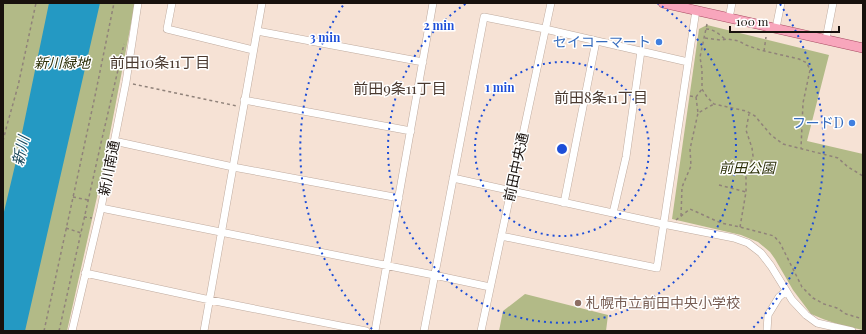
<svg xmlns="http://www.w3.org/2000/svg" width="866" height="334" font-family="'Playfair Display','Noto Sans JP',serif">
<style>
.green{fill:#b2ba87}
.water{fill:#2499c3}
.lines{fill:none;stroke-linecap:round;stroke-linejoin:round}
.minor-casing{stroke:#bfab9f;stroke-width:8}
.major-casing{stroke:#a74b62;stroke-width:10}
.path{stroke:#90827a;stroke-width:1.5;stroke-dasharray:3 3;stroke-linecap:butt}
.minor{stroke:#fff;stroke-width:7}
.major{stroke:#f8a6bc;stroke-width:9}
.ring{fill:none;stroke:#1d4ed8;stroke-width:2;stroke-dasharray:2 4}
.shop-dot{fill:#3f7fe0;stroke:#fff;stroke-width:1.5}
.education-dot{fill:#8d6e63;stroke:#fff;stroke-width:1.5}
.labels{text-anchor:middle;stroke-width:3;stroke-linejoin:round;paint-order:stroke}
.shop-label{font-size:14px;fill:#366cbe;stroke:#fff;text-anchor:end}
.park-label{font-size:14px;font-style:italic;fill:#2c3009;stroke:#fff}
.street-label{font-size:14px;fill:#18110d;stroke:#fff}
.education-label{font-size:14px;fill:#785e54;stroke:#fff;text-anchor:start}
.neighbourhood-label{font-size:15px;fill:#4a3a30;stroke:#fff}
.water-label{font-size:15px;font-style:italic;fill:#184659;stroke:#fff}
.centre{fill:#1d4ed8;stroke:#fff;stroke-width:2}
.ring-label{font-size:12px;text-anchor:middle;font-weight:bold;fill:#1d4ed8;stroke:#fff;stroke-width:3;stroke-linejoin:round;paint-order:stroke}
</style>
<rect width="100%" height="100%" fill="#f6e2d5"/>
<!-- green -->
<path class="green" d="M4,3H135L103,170L67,331H3V8Z
M707,25L829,55L807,141L863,154V330L840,325L823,319L811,314L793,290L775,259L770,252L758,242L741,235L672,219L699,29Z
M525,294L608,315L606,331H499L503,311Z"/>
<!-- water -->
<path class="water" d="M49,3H100L25,331H3V216L17,157Z"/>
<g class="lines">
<!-- minor casing -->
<g class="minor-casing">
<path id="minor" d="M172,3L167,29L253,50
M729,18L732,3
M776,28L781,3
M257,31L423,62
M826,39L833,3
M244,100L411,131
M114,141L233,167L399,198
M453,178L663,224L734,238L748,243L761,253L771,266L792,300L806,315L817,323L852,331
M564,203L596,41
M101,208L434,275L490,287
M613,213L626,157L641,51
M501,236L657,268L696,10
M85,273L210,300L366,331
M72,331L101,208L126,82L138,3
M204,331L262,3
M375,331L433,3
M424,331L484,17L545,29L688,62
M481,331L551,3
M767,331L768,315L779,297L786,291"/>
</g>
<!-- major casing -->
<g class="major-casing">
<path id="major" d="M663,3L863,48"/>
</g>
<!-- path -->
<path class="path" d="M707,24L700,57L702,70V89L707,97L714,104L746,111L755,116L771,135L783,144L838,158L848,167L863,176
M706,29C714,29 720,35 725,39
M705,38L720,40L728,39L739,41L746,45L760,50L799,59L807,63L810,70L803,103L801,148
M764,51L766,37
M133,84L237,106
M690,96L696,97L702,89
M696,97L698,113L714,104
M3,141L7,125L18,86L36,3
M719,185L746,192
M73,197L88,200
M681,216L682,187L691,166L690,149L698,113
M84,217L92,218
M676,220L690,209L721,223L740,227L774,236L780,243L802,287L813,298L824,304L837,308L846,314L863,319
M740,227L746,192V177L753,156L752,148L746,130L749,114
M66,228L81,233
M44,331L95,96L114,3
M59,331L101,143L124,44"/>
<!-- minor -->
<use href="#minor" class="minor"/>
<!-- major -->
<use href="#major" class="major"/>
</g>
<!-- distance rings -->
<g class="ring">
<circle cx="562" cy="149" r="87"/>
<path d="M657 3A174 174 0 1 1 467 3"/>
<path d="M372 329A262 262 0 0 1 344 4M780 4A262 262 0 0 1 752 329"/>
</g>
<!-- markers -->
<g class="shop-dot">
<circle cx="659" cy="42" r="4"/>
<circle cx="852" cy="123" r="4"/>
</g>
<circle class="education-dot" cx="578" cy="303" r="4"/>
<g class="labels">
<!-- shop labels -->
<g class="shop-label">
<text x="651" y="47">セイコーマート</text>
<text x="844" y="128">フードD</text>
</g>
<!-- park labels -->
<g class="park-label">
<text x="62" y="68">新川緑地</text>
<text x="747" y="173">前田公園</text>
</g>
<!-- street labels -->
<g class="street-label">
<text transform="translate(516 167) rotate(-78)" y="5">前田中央通</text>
<text transform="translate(109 168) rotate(-79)" y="5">新川南通</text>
</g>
<!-- education labels -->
<g class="education-label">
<text x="586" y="308">札幌市立前田中央小学校</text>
</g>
<!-- neighbourhood labels -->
<g class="neighbourhood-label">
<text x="160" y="68">前田10条11丁目</text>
<text x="400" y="94">前田9条11丁目</text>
<text x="601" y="103">前田8条11丁目</text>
</g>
<!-- water labels -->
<g class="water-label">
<text transform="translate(21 151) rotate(-77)" y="5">新川</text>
</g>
</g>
<circle cx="562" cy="149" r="6" class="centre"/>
<g class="ring-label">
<text x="439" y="30">2 min</text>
<text x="325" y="42">3 min</text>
<text x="500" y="92">1 min</text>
</g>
<!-- border -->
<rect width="866" height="334" fill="none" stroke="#18110d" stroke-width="8"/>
<!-- scale -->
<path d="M730 26v6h109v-6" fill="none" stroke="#18110d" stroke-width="2"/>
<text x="736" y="26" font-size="12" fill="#18110d" stroke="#ffffff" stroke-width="3" paint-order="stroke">100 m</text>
</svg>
